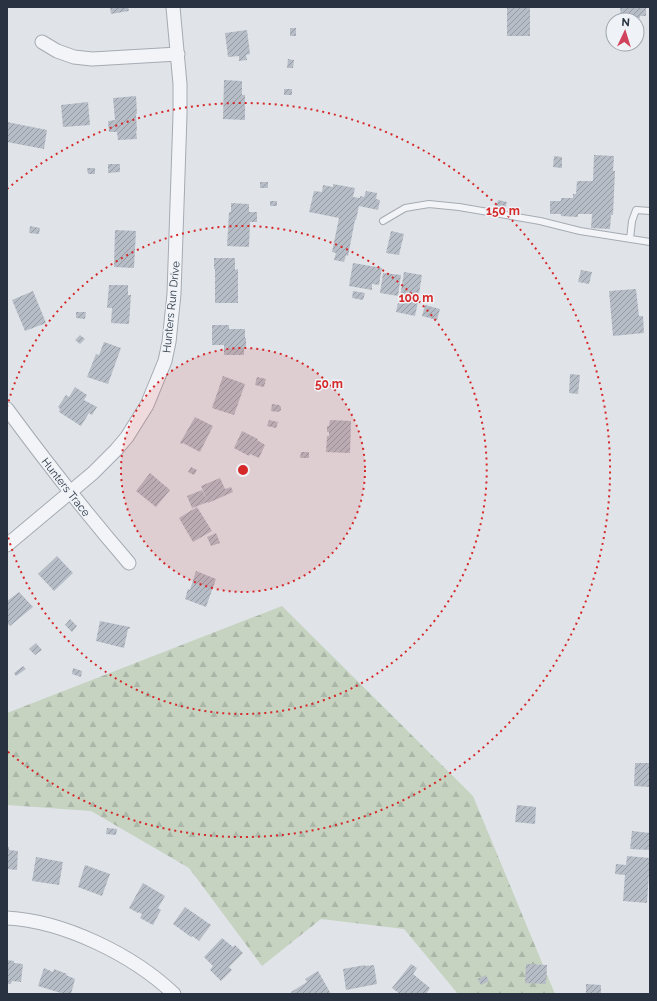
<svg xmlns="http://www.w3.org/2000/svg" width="657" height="1001" font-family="Raleway,sans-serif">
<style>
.forest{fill:url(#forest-firs)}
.building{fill:url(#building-hatch)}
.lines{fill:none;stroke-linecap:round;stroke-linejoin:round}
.lane-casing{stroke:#a5abb3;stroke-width:8}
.street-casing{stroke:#a5abb3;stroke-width:15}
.lane{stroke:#f3f4f7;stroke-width:6}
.street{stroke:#f3f4f7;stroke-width:13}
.ring{fill:none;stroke:#d62828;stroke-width:2;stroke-dasharray:2 4}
.labels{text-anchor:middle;stroke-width:3;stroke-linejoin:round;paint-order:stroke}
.street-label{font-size:11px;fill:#283241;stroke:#eff3f7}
.centre{fill:#d62828;stroke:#eff3f7;stroke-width:2}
.ring-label{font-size:12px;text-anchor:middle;font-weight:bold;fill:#d62828;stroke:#eff3f7;stroke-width:3;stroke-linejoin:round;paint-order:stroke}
</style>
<defs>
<pattern id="forest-firs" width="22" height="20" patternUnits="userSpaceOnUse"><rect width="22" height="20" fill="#c6d3c1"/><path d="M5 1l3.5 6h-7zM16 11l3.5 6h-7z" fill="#aab6a7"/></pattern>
<pattern id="building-hatch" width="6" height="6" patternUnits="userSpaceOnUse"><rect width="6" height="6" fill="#b7bdc6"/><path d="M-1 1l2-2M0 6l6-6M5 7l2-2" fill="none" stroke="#959aa2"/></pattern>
</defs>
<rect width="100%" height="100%" fill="#e0e4e9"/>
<!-- forest -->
<path class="forest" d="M282,606L473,796L555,994H458L404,929L321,919L262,966L189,868L91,811L7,805V713Z"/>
<!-- building -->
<path class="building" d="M110,7H128L129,11L111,14Z
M507,7H530V36H507Z
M620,7H646V16H640V18H634V20H621Z
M290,28H296V36H290Z
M247,30L250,54L246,55L247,60L239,61V56L228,57L225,33Z
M288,59L294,60L293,68H287Z
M224,80L242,81V95H245V120L223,119Z
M284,89H292V95H284Z
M136,96L137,114H136L137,131H136L137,139L118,140L117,132H109L108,121L115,120L113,98Z
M88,102L90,125L63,127L61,105Z
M7,122L47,130L44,149L7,142Z
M594,155L614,156L613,171H615L613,215H611L610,229L591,228L592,214H578V217L561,216V214H550V201H561V198H573V194H576L577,181H593Z
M554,156L562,157V168L553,167Z
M108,164H120V172L108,173Z
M87,168H95V174H88Z
M260,182H268V188H260Z
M333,184L355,188L353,197L360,198V196L364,197L366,191L377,193L376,199L380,200L378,210L359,206L356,220H355L348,256L346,255L344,262L334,260L336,253L332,252L339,218L309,212L314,191L322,192L323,185L333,187Z
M498,200L507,202L505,209L496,207Z
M270,201H277V206H270Z
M231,203L249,204V212H257V222H250L249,247L227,246L229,212H231Z
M30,226L40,228L39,234L29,233Z
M115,230L136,231L134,268L114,267Z
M391,231L404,234L399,255L386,253Z
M214,258H235V270L238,269V303H215V269H214Z
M353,263L382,268L379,285L372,284V290L349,286Z
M581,270L592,272L589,284L578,282Z
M404,272L422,275L418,300L400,297Z
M383,273L401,275L398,296L380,293Z
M109,285H128V295H131L129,324L111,323L112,308H107Z
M636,289L639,316H643L644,333L613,336L609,291Z
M33,291L46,323L25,331L12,300Z
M353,291L365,293L363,300L352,298Z
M399,298L418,302L415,316L396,312Z
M425,305L440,309L437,320L422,316Z
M76,312H86L85,319L76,318Z
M212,325H229V329H245V338H246V347H244V355H224V345H212Z
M80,335L85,339L80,344L75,340Z
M104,342L121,348L108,384L87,377L96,354L99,355Z
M570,374L580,375L578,394L569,393Z
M223,376L245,384L234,415L212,408Z
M257,377L266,379L264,387L255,385Z
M75,387L87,395L84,400L97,407L92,415L89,413L81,426L59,412L60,409L58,407L66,395L69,397Z
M272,404L279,405L281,407V410L278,412L271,411Z
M195,417L213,426L200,452L183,443L182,444L180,443Z
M269,420L278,422L276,428L267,426Z
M330,420L351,421L350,453L326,452L327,436H329V432H327V426H329Z
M242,431L258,439L257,440L265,445L259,458L250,454L249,456L234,448Z
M301,452H309V458H300Z
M191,467L197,470L194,475L188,472Z
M150,473L170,490L156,507L136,491Z
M220,478L225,489L231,487L233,492L208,503V502L192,508L187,496L202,490L207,500L201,486Z
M197,507L212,531L193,542L179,518Z
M216,533L220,543L211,546L207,537Z
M57,556L73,573L54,591L38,574Z
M196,571L216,579L206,607L185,599L188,589L190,590Z
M19,592L33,607L10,626L7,623V601Z
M70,619L77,626L72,632L65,625Z
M100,621L130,627V629H128L124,648L96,641Z
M36,643L42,650L35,655L29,649Z
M23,666L26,669L16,676L14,673Z
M73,668L82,671L81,677L72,674Z
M635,763H650V787L634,786Z
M517,805L536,807L535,824L515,822Z
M107,828L117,829L116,835L106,834Z
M632,831L650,833V850L630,849Z
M7,847H9V850L18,851L17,870L7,869Z
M627,856L650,858L647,903L623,901L625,875L615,874L616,864L626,865Z
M36,857L63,862L59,885L32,881Z
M85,865L110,874L102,896L78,887Z
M143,883L165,896L158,908L161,910L153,925L140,918L142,914L138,912V913L129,908Z
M185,907L211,925L199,941L192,936L191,937L173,924Z
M222,938L233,947L235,945L243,953L229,967L232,970L221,981L210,970L213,966L204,957Z
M7,960L14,961V963L23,964L21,982L12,981L11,984H7Z
M411,964L417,968L413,974L430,988L426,994H400L392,988Z
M526,964L547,965L546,984L525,983Z
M365,965V966L374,965L377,984L346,990L343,969Z
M44,968L53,972L54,969L67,974L66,975L75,979L71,994H64L38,986Z
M318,971L331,994H292L291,992L307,982L305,979Z
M486,975L489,981L481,985L478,979Z
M586,984L601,985V994H586Z"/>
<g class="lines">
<!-- lane casing -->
<g class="lane-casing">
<path id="lane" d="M383,221L405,208L429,204L459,207L540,221L580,231L650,242
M630,239L632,221L636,210L650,211"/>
</g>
<!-- street casing -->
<g class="street-casing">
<path id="street" d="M42,42L57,51L74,57L92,59L178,54
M7,409C46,462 86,513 129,563
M7,545L93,473L116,450L127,437L147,405L165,361L169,342L174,294L180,115V84L173,7
M7,918C64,921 133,955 174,994"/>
</g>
<!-- lane -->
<use href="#lane" class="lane"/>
<!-- street -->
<use href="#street" class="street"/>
</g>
<!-- distance rings -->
<circle cx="243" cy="470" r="122" fill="#d62828" fill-opacity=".12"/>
<g class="ring">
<circle cx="243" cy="470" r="122"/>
<path d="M7 407A244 244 0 1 1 7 533"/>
<path d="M7 189A367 367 0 1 1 7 751"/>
</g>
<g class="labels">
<!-- street labels -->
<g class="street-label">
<text transform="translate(171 307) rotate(-84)" y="4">Hunters Run Drive</text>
<text transform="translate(66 487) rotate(52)" y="4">Hunters Trace</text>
</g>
</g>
<circle cx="243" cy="470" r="6" class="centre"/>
<g class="ring-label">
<text x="503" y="215">150 m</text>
<text x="416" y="302">100 m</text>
<text x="329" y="388">50 m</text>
</g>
<!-- border -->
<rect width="657" height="1001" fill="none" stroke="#283241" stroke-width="16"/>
<!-- north arrow -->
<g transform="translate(625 32) rotate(4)"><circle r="19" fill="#eff3f7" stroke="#9fa6ae"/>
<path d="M0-3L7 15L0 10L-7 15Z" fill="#d1425c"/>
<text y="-6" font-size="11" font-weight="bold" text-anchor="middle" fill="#283241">N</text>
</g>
</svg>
